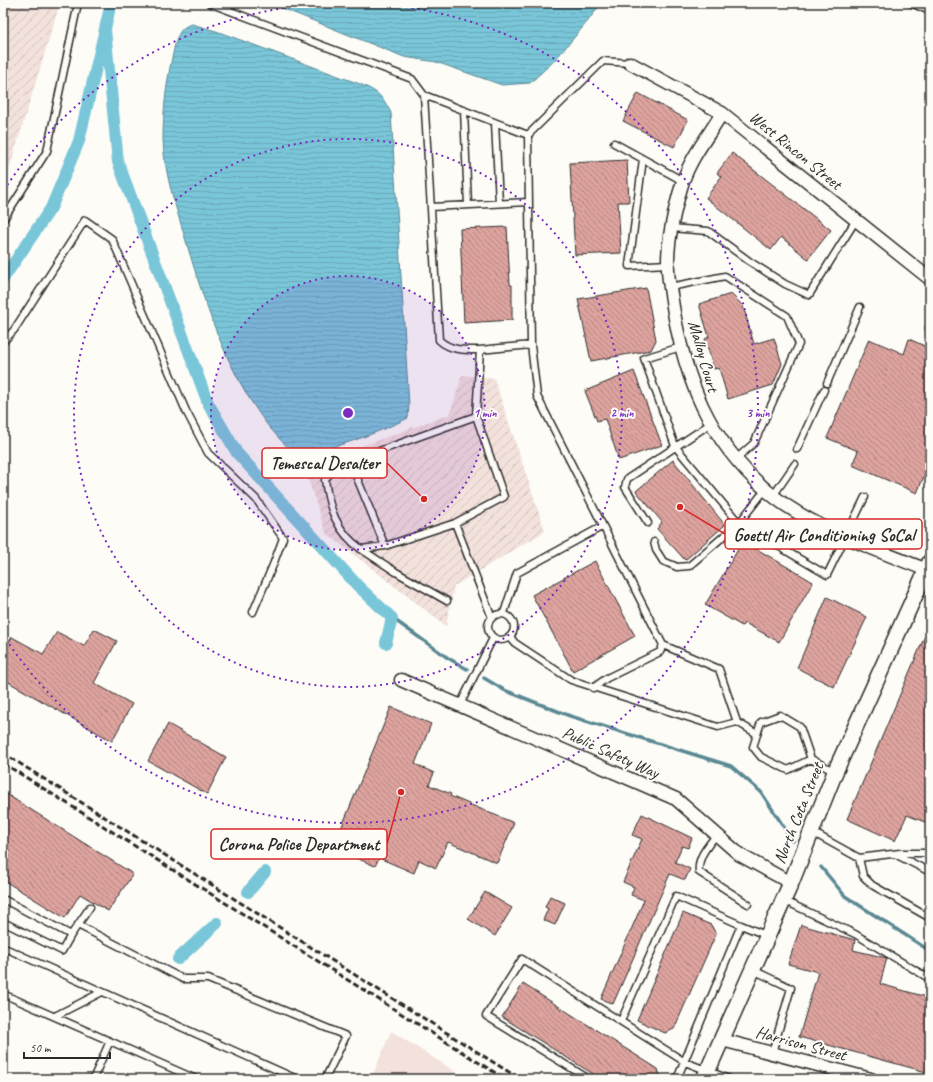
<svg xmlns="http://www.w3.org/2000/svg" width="933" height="1082" font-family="Caveat,sans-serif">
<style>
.built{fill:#f3e1dc}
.industrial{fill:url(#industrial-furrows)}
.water{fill:url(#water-rules);stroke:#5a8893}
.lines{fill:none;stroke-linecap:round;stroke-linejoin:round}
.stream{stroke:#5a8893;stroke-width:3.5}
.canal{stroke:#7ac6d9;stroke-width:12}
.building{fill:url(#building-back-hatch);stroke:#2b2b2b}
.service-casing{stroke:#2b2b2b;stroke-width:9}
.minor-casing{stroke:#2b2b2b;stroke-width:15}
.tertiary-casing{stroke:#2b2b2b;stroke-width:18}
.service{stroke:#fdfcf7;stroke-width:6}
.minor{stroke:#fdfcf7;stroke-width:12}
.tertiary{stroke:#fdfcf7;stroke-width:15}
.rail{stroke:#2b2b2b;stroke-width:3;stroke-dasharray:6 3;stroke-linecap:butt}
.ring{fill:none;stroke:#7b2cbf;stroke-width:2;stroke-dasharray:2 4}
.labels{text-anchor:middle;stroke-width:4;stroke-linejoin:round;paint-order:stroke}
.street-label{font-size:17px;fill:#2b2b2b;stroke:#fdfcf7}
.centre{fill:#7b2cbf;stroke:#fdfcf7;stroke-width:2}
.ring-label{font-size:12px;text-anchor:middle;font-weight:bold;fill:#7b2cbf;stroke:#fdfcf7;stroke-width:4;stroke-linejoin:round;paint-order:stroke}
.leader{fill:none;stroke:#d62828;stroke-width:1.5}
.callout-dot{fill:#d62828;stroke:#fdfcf7;stroke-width:1.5}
.callout{fill:#fdfcf7;stroke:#d62828;stroke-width:1.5}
.callout-label{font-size:18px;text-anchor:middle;font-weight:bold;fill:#2b2b2b}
</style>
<defs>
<pattern id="industrial-furrows" width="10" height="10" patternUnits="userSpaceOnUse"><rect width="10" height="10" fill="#f3e1dc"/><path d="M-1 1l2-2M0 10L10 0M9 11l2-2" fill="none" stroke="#d0c1bd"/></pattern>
<pattern id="water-rules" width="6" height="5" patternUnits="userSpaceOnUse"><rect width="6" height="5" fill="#7ac6d9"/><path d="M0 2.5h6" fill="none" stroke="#6aaaba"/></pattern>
<pattern id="building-back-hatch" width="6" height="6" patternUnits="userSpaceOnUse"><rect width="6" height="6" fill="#dda39e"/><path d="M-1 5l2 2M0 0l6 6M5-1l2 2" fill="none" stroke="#b38581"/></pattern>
</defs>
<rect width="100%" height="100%" fill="#fdfcf7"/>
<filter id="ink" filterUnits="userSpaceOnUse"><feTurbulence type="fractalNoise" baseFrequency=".025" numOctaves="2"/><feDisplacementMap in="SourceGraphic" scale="8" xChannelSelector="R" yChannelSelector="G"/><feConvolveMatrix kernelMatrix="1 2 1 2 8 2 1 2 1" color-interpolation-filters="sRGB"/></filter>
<g filter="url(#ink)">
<!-- built -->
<path class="built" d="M391,1031L467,1079H371Z"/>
<!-- industrial -->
<path class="industrial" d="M3,3H60L3,189Z
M462,375L494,378L545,531L454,586L446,626L326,533L304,467L450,414Z"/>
<!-- water -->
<path class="water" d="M269,3H601L588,21L555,60L530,83L502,85L436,62L404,57Z
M192,24L216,31L360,84C378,92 382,95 391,113L409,405L408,418C386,429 316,459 293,450C283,445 276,434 269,427C225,370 203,299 183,231C174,201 164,171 163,140C163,113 166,84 172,58C175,46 176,27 192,24Z"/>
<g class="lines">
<!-- stream -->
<path class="stream" d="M392,618L448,658L467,669
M484,678L504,690L570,716L731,766L761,792L793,841
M821,867L845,896L930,951"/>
<!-- canal -->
<path class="canal" d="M105,29L118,162L208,403L237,453L358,586L392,618L386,643
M3,279L51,208L79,141L111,3
M248,892L265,872
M178,959L217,923"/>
</g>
<!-- building -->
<path class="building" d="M638,93L688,120L674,147L623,121Z
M732,153L831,230L808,259L781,237L771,250L706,198L721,177L717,173Z
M627,160L629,202H618L621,253L575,255L570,163Z
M507,227L510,285H512V320L464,323L460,229Z
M646,288L656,340L651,350L591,361L578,299Z
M731,294L743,306L754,344L774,338L782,364L773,385L728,399L719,368L714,369L705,339L709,337L699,304Z
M869,339L904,354L909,339L929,348L927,353L930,354V470L927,469L917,493L852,465L858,451L827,438Z
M634,371L662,445L619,460L605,419L597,421L585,391Z
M673,460L725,525L685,560L657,529L662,522L636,491Z
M743,541L813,582L779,642L745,623L742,626L705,605Z
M595,561L635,636L573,671L532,595Z
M827,597L867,617L834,687L797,668Z
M930,624V824L907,815L895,841L847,819Z
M94,629L117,641L94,683L132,704L112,741L3,679V652L12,637L43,654L57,632L84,646Z
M391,707L431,724L415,764L434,773L429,785L451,794L450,796L514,823L497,863L448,842L436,868L419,860L414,873L379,858L375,866L333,848Z
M168,724L226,757L207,794L148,761Z
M3,792L133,874L108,911L80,894L65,918L3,880Z
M642,814L692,838L688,848L682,846L675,862L690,869L685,880L670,874L613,1004L601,999L644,900L631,895L634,887L623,882L642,839L632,835Z
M485,892L512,908L495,936L468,919Z
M550,896L565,903L555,925L543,920L548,909L545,907Z
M683,913L711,925L716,934L674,1029L665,1033L637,1020Z
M801,925L855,940L853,950L887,958L880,984L930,998V1073L799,1037L818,972L788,964Z
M523,984L658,1069L661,1079H601L502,1017Z"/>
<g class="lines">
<!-- service casing -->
<g class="service-casing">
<path id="service" d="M209,3L412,79L424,95
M911,3L930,11
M464,110L468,205
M495,123L499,203
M614,143L683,181
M643,159L629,266L668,264
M431,207L529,202
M3,220L47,151L78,3
M671,228L708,231L749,261L785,284L809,295L856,220
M670,287L725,276L787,316L799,344L754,443L736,459
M929,328L930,326
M3,342L14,330L85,220L112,239L186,411L208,453L256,499L283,538L273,565L253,612
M531,345L528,135L603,61L630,63
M681,347L644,358L675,446L739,523L827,575L865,497
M480,350C465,350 451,351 439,340L424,95L528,135
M827,383L860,307
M797,449L824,390
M350,461L385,546
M773,496L795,464
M455,523L385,546L361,549C337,532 329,509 325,480L331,471L343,464L476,416
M648,523L625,487L627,479L710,424
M654,542L656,550L663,561L677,567L689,566L739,523L765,490
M361,549L396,572L447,601
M504,613L517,573L603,526L663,645L719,669L737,722
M488 627a13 13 0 1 1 26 0a13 13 0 1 1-26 0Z
M492,618L455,523L504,497L476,416L480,350L531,345L537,396L603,526
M510,637L515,643L571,680L718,727L737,722L757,734
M593,688L607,678L660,652L663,645
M460,705L493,638
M811,759L788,770L761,757L753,747L761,722L780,715L800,727L811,759L835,772
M812,832L859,858L900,853H930
M717,834C708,846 697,857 699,872L748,904
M895,854L930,872
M859,858L863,876L872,885L930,918
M3,899L71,935L62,951L3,922
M783,900L855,934L930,979
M78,925L183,979H208L346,1036L325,1079
M71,935L90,907
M3,952L7,949L297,1079
M753,970L791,988L772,1053
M3,994L196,1079
M55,1016L102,992
M621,1021L676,896L741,925
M93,1079L110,1041
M589,1079L486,1016L522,959L685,1062L729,1079
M677,1079L741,925L768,936"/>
</g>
<!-- minor casing -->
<g class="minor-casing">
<path id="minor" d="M630,63L722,113L930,279
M722,113C709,135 691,157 683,181C675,207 668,235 668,262C667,276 671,292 673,307C685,379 709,440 765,489C804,525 877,550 927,570
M401,680L676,799L740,855L791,883
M722,1040L871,1079"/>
</g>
<!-- tertiary casing -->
<g class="tertiary-casing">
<path id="tertiary" d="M704,1079L791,883L835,772L930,562"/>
</g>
<!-- service -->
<use href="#service" class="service"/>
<!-- minor -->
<use href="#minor" class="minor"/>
<!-- tertiary -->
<use href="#tertiary" class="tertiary"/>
<!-- rail -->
<path class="rail" d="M3,753L520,1079
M3,763L505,1079"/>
</g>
</g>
<!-- distance rings -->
<circle cx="348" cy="413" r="137" fill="#7b2cbf" fill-opacity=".12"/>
<g class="ring">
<circle cx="348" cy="413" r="137"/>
<circle cx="348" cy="413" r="274"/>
<path d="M4 190A410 410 0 0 1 344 3M352 3A410 410 0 1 1 4 636"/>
</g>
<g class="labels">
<!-- street labels -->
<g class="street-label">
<text transform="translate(796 150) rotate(39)" y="6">West Rincon Street</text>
<text transform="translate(704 356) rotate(74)" y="6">Malloy Court</text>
<text transform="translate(611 752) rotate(24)" y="6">Public Safety Way</text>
<text transform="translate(798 813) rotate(-68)" y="6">North Cota Street</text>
<text transform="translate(801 1043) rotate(15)" y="6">Harrison Street</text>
</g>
</g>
<circle cx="348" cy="413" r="6" class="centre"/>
<g class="ring-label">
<text x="485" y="417">1 min</text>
<text x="622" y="417">2 min</text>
<text x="758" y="417">3 min</text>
</g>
<!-- callouts -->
<path class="leader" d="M424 499L387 463M680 507L725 534M401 792L387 844"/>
<g class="callout-dot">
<circle cx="424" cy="499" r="4"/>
<circle cx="680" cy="507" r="4"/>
<circle cx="401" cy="792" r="4"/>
</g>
<g class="callout">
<rect x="262" y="448" width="125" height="30" rx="4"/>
<rect x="725" y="519" width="197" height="30" rx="4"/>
<rect x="211" y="829" width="176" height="30" rx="4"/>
</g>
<g class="callout-label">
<text x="325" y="469">Temescal Desalter</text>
<text x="824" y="541">Goettl Air Conditioning SoCal</text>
<text x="299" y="850">Corona Police Department</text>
</g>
<!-- margin -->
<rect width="933" height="1082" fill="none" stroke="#fdfcf7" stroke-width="16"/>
<rect x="8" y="8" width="917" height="1066" fill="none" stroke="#2b2b2b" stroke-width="1.5" filter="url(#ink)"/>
<!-- scale -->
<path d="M24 1052v6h86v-6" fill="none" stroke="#2b2b2b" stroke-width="2"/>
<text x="30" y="1052" font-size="12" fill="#2b2b2b" stroke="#fdfcf7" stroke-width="3" paint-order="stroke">50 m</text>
</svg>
